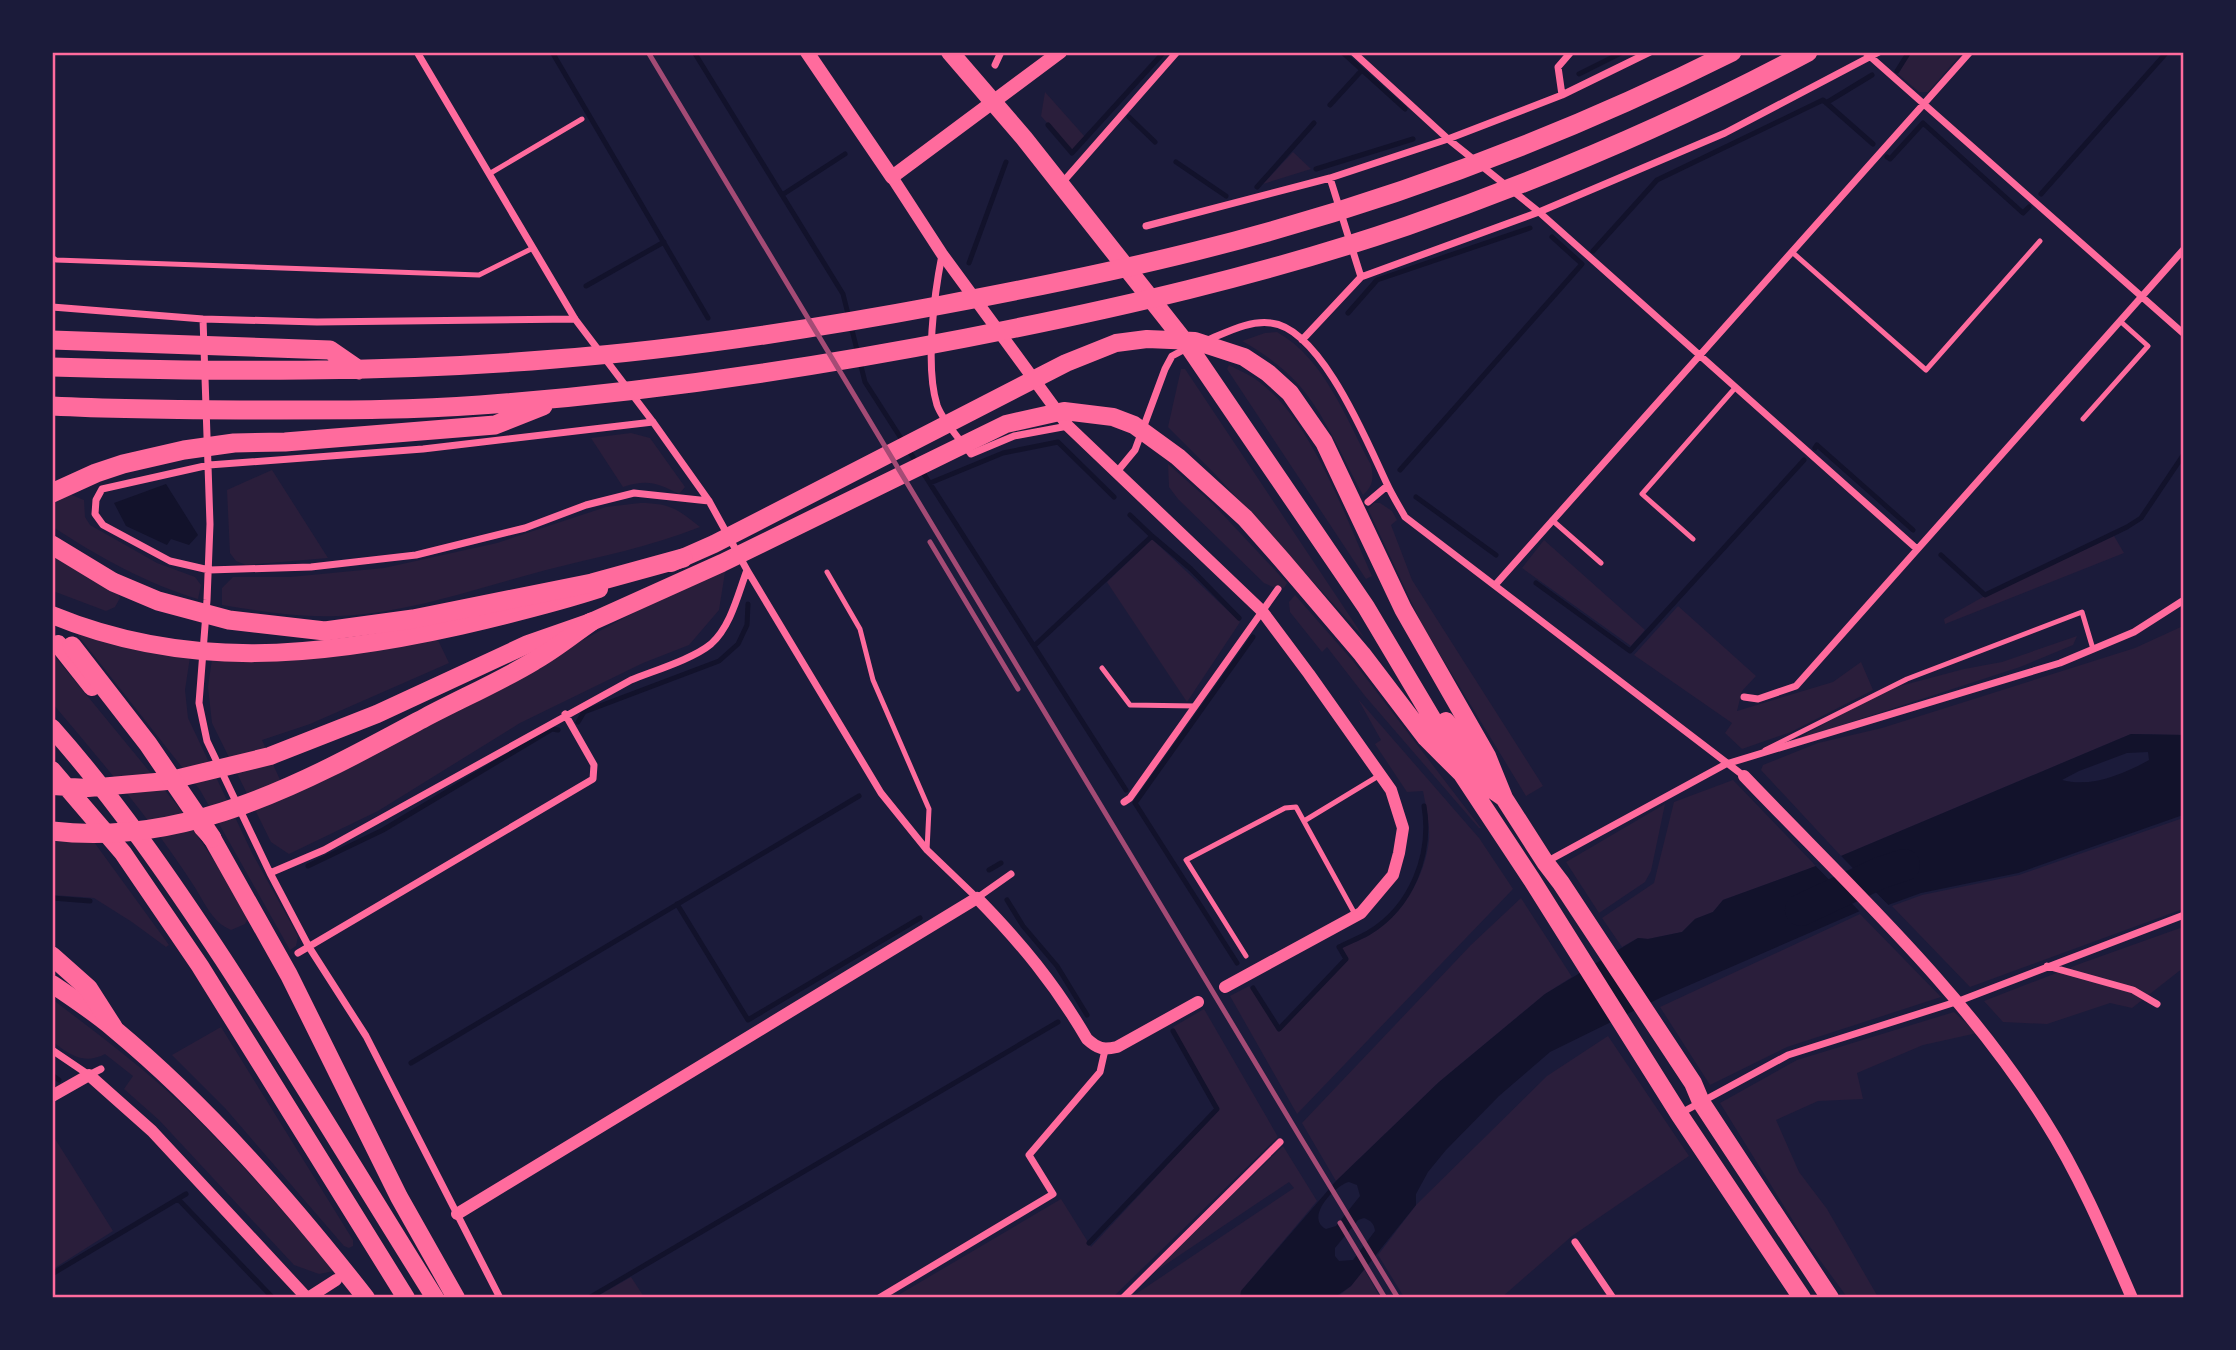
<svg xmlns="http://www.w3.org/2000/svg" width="2236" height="1350" font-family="Signika,sans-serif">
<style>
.green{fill:#2a1e3b}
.water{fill:#12122b;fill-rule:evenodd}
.pier{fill:#1b1b3a}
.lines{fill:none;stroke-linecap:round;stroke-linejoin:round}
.stream{stroke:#12122b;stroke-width:5}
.river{stroke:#12122b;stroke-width:32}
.service{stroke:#ff6b9d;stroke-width:5}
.minor{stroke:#ff6b9d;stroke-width:7}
.tertiary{stroke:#ff6b9d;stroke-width:12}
.secondary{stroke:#ff6b9d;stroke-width:14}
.trunk{stroke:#ff6b9d;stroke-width:18}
.motorway{stroke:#ff6b9d;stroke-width:19}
.rail{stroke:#a44b75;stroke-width:5}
.neatline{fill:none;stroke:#ff6b9d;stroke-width:2.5}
</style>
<rect width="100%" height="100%" fill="#1b1b3a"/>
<!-- green -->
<path class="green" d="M1911,53V52L1962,53L1928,92H1919L1898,74Z
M1045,92L1085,137L1072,151L1041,116Z
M1293,152L1311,169L1263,184Z
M1277,332C1325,359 1346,419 1371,465C1374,478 1373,486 1363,495C1343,459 1326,416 1299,385C1284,368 1262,352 1242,341L1265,333Z
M1229,365C1238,370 1249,374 1258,381C1312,421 1344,514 1372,576L1366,579L1227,369Z
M1181,369H1185L1365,639L1214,473L1168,427Z
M631,433L650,438L685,487L679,494C657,483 648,479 623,487L591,438Z
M1168,464L1212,503L1287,583L1284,588L1273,587L1264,583L1178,499L1169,487Z
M272,470L328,558L246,565L236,561L230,553L227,490Z
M52,487L84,500L85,517L90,525L157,563L195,577L201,585L198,599C145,583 99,557 53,527Z
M640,503C669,503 678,509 700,527C650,547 597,557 546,570C477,588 410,613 338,616C299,618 260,611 222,605V588L233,577H290L384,568L497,543L606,507Z
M1374,503H1380L1392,511L1397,520L1391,525L1412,580L1543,786L1526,796L1422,625L1368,509Z
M2114,536L2124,553L1945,624L1944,619L1983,597Z
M1152,539L1240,622L1187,702L1107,582Z
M1544,540L1645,630L1631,646L1522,568Z
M52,552L117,590L120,598L115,607L106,611L53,591Z
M726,566L719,610L689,645L643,663L520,723L378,811L289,854L271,842L212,723L208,687L212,659L436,636L449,663L310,724L262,740L286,793L412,732L663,597Z
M1295,595L1353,661L1481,828H1479L1365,696L1327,647L1322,652L1290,612L1289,602Z
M1678,606L1756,676L1742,691L1737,711L1833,682L1861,662L1873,690L1791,732L1742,749L1725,733L1732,723L1634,655Z
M2183,626V735L2131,734L1841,856L1761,770L1763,765L1818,743L1882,728L2135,648Z
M73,629L190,657L185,690L188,718L252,853L298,936L296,946L290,950L200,790Z
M2077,636L2073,645L2020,667L1796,740L1850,709L1900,686L1964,669L2002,662Z
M52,653L177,805L250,915L245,924L231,930C212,922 205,903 194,886C153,822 102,762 53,704Z
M1358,699L1479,838L1513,889L1297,1114L1230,996L1249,986L1279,1030L1348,960L1341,948C1351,943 1362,940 1371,934C1403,915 1425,876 1429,840C1430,824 1426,807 1423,791L1407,792L1375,744L1381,740Z
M1733,780L1816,866L1723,900L1713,912L1695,919L1682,932L1648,939L1638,938L1622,947L1602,918L1654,883L1674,802Z
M1665,804L1651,871L1645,882L1599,913L1566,862Z
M2183,818V909L1970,987L1892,906L1922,895L2019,875Z
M52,840L94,842L169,945L166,947L132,922L94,898L53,895Z
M1521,898L1572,977L1545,994L1439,1082L1336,1181L1302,1123L1471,945Z
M1860,914L1941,997L1787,1047L1710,1085L1660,1007Z
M2183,927V968L2132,1008L2110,1003L2047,1024L2003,1022L1984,1001L2082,963Z
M52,999C103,1038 156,1077 201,1123C248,1170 291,1220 334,1271L319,1274L294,1265L159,1120L124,1089L133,1076L105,1054C84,1065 70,1055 53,1042Z
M1204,1009L1278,1137L1113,1297H895L1061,1199L1091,1247L1219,1109L1173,1027Z
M1954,1012L1977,1033L1923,1045L1857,1073L1863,1099L1818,1101L1776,1120L1799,1172L1827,1209L1878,1297H1847L1805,1240L1720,1103L1797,1060Z
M221,1027L353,1240V1246L349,1248L344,1246L225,1108L172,1055Z
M1608,1036L1689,1156L1572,1236L1502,1297H1404L1378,1255L1416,1205L1547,1076Z
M52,1134L113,1231L53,1269H52Z
M1283,1146L1317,1201L1241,1291L1240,1297L1130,1298L1294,1188L1289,1182L1150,1275Z
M1364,1269L1380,1297L1336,1298L1351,1286Z
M631,1277L644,1297H596Z"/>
<!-- water -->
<path class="water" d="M166,484L198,535L189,545L171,539L167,545L126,526L114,503Z
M2131,734L2183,735V815L2018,873L1921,893L1888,905L1841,856ZM2127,753L2148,752L2149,760C2124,774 2091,788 2062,780L2079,771Z
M1816,866L1860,911L1662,997L1550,1052L1499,1096L1446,1150L1428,1172L1416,1194V1205L1351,1286L1335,1297L1240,1298L1241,1291L1336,1181L1439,1082L1545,994L1638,938L1648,939L1682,932L1695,919L1713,912L1723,900ZM1349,1182L1357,1185L1360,1196L1336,1226L1326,1229C1304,1218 1335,1185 1349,1182ZM1364,1218C1371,1221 1374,1223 1375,1231L1353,1260L1339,1261L1335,1256V1248L1358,1220Z"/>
<!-- pier -->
<path class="pier" d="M1839,854L1841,856L1891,908L1886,907L1838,858Z
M1813,863L1819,864L1862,909V914Z"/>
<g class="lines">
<!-- stream -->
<path class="stream" d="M552,52L708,318
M694,52L843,294L865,382L1126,790
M1342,52L1405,109
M1897,71L1909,52
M1579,74L1623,52
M1826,103L1872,75
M1330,105L1362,70
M1129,117L1155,142
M1048,125L1072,153L1164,52
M1887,157L1890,159L1923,123L2023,213L2029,207
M1176,162L1226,196
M1316,169L1413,139
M1257,187L1314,123
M2041,194L2167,52
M782,195L845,154
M1593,251L1657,180L1823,100L1873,144
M969,263L1006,162
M586,286L664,242
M1348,313L1377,280L1530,228
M1815,448L1817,445L1913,530
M1400,470L1582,264L1552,237
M930,483L1003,453L1058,442L1114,497
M1416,497L1496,555
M1130,515L1152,536
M1941,555L1985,595L2127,527L2141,518L2184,454
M1536,583L1630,651L1804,460
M1034,646L1152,536L1191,569L1239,618
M578,722L584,712L719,661L738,644L747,625L748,604
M308,866L383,830L552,729L558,730
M989,870L1001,863
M52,898L90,901
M1007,900L1023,926L1057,966L1087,1015
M677,904L748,1020L920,918
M1237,963L1135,803L1253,637
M1253,988L1279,1029L1346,959L1339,947C1349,942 1359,938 1368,933C1412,907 1432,854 1424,806
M411,1063L859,796
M52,1075L59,1080
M178,1199L273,1298
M1089,1243L1217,1109L1173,1031
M52,1274L186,1194
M589,1298L1058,1022"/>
<!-- river -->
<path class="river" d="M1801,910L1880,873L1904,865"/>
<!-- service -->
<path class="service" d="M489,174L582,119
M1792,252L1926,370L2040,241
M52,257L56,260L479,275L533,248
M2083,419L2148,346L2120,321
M1552,520L1601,563
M1693,539L1642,494L1735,388
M827,572L860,629L873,680L929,809L927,850
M1102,668L1130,705L1195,706
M1765,750L1907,679L2082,612L2093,649
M1304,821L1380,775
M1246,956L1186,860L1285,808L1296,807L1356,916"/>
<!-- minor -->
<path class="minor" d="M417,52L575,319L653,422L709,501L747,570L881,793L927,850L977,898L1011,874
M1353,52L1448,139L1539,212L1917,549
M1865,52L2184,334
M995,65L1001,52
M1562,95L1558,67L1571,52
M1330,178L1361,277
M1062,183L1177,52
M1146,226L1330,178L1448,139L1562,95L1650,52
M942,255C934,295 925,366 937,405C942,420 961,441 971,454L1014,436L1068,426
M52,307L203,319L317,322L575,319
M203,319L210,524L207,600L199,703L207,741L270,873L309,947L366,1036L500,1298
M1302,340L1361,277L1539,212L1725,133L1879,52
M1205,341C1226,333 1248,320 1271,323C1321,328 1368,444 1387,484C1392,495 1399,506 1405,517L1744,776
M653,422L423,449L209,465L102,489L96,500L95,514L103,525L170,561L209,570L311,567L416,555L525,528L586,505L634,493L709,501
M1116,473L1135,450L1165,369L1172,356L1187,348
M1368,502L1387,486
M1496,584L1970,52
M1744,697L1758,699L1796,686L2184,249
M1124,802L1130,798L1278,589
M1546,862L1726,764L2060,663L2134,632L2184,600
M270,873L324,850L631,680C653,671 693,659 711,644C731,626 738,594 747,570
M298,953L593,779L594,765L565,714
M2047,966L2133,990L2157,1004
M52,1050L89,1075L101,1069
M1681,1113L1788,1055L1959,1001L2184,915
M1575,1242L1613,1298
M879,1298L1053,1194L1029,1155L1100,1072L1105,1050
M1123,1298L1280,1142"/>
<!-- tertiary -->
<path class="tertiary" d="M892,177L942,254L1068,426L1262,611L1309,674L1391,790L1403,828L1399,853L1393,875L1361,913L1225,987
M1744,776C1849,886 1964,991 2045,1121C2080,1176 2106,1238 2132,1298
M52,1096L89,1075L152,1131L307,1298
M457,1214L977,898C1021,943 1055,984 1087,1039C1098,1049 1103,1050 1117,1047L1198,1002
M308,1298L336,1280"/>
<!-- secondary -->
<path class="secondary" d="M807,52L892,177L1060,52"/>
<!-- trunk -->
<path class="trunk" d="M950,52L1024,138L1189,347L1366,607L1445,740L1462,774L1532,880L1679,1114L1802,1298
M671,563L714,544L1066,363L1116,343L1147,339L1195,341L1244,357L1268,373L1290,393L1324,442L1403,609L1487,756L1504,798
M52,615C188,671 321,657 460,626C507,615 553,604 599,589
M58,644L92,687
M1446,721L1494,791L1504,798L1545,862L1561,883L1693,1083L1701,1102L1830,1298
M52,728C116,800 171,880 223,959C296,1071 364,1185 435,1298
M52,770L123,853L200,966L406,1298
M52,786L88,788L167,781L270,756L377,714L528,644L591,622L722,563L1006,424L1064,411L1113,417L1134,425L1178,457L1245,518L1282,560L1362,654L1426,738L1462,774
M202,827L212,838L289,975L399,1197L456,1298
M52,984C73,998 94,1012 113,1028C208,1107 290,1201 366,1298"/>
<!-- motorway -->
<path class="motorway" d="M52,340L330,350L359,370
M52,367C220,372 388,373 555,359C685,349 814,329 942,305C1027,289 1112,272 1196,251C1381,205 1562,137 1732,52
M52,406C128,410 204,410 280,410C347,410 413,410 480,405C643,393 806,369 966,338C1115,309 1264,275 1407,226C1545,178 1679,121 1808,52
M52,493L96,473L123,464L184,450L234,443L285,442L495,425L543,406
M52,545L113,582L158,601L229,620L325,631L413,619L592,583L683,558
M72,646L148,744L212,838
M52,831C188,848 311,779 426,717C462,698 499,682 534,661C554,650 572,635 591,622
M52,956L88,988L113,1027"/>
<!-- rail -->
<path class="rail" d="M648,52L1300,1137L1398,1298
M930,542L1018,689
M1340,1223L1385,1298"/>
</g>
<!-- border -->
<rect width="2236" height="1350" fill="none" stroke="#1b1b3a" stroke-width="108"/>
<rect x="54" y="54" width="2128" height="1242" class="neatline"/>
</svg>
